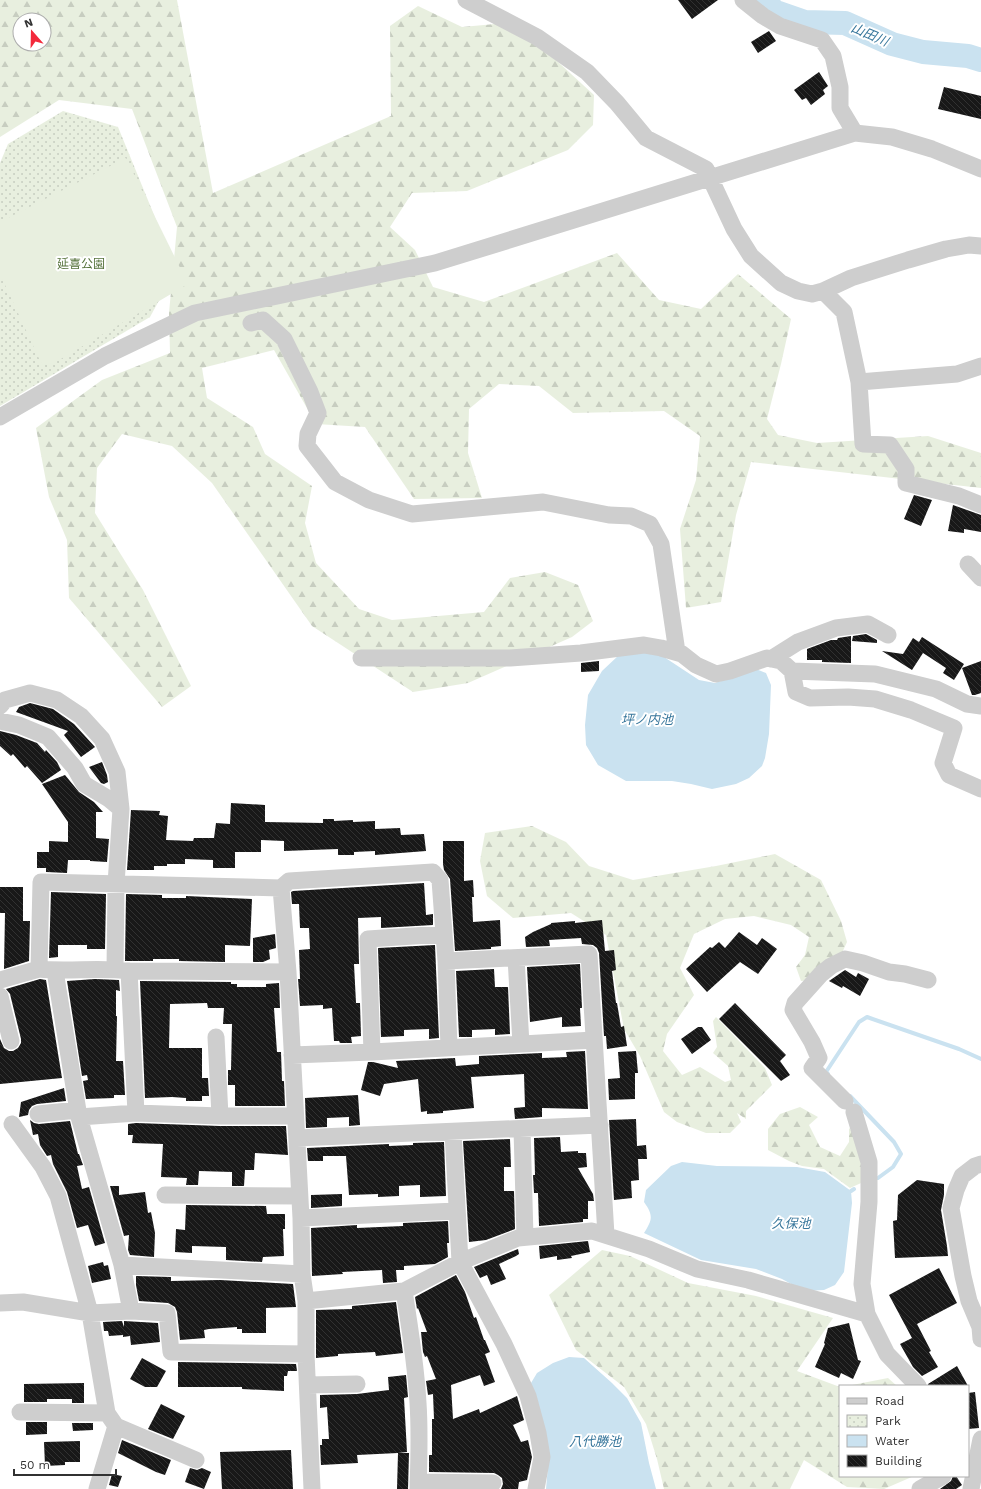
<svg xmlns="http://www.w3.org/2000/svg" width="981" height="1489" font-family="'Work Sans','Noto Sans JP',sans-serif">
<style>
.forest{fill:url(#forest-firs);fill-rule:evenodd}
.park{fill:url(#park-dots)}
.pitch{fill:#e8efdf}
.water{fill:#cae2f0}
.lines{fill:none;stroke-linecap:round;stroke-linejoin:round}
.stream{stroke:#cae2f0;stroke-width:4}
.river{stroke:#cae2f0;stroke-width:24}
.building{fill:url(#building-back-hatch)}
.minor{stroke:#cecece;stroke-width:17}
.labels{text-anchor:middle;stroke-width:4;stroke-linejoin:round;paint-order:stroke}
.park-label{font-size:12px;fill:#55723a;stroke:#fff}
.water-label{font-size:13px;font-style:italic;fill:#37769b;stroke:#fff}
</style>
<defs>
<pattern id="forest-firs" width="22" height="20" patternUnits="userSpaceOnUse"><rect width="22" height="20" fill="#e8efdf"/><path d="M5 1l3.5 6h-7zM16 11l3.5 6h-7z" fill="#c7cdc0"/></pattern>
<pattern id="park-dots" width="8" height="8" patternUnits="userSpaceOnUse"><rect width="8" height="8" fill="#e8efdf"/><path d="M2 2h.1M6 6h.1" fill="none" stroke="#c7cdc0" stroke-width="1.8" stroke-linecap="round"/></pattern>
<pattern id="building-back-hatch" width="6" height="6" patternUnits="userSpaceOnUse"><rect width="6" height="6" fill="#181818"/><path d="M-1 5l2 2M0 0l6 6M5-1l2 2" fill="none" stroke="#313131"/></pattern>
</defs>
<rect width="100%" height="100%" fill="#fff"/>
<!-- forest -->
<path class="forest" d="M0,0H177L213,193L391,116L390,26L418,6L462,27L506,23L546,51L594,95L593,125L568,150L467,191L412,193L390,227L415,250L433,287L484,302L617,253L659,300L701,309L738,274L791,319L781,364L767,419L778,435L817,443L928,436L981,453V488L751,462L736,515L721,602L686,608L680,529L696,480L700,436L664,411L573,413L539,386L499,384L469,409L468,453L482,498L414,499L365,427L316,424L274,350L202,368L207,398L253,427L265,454L312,486L305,523L316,563L359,609L392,620L484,612L510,578L545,572L578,585L593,621L572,637L468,683L413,692L312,626L212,483L172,446L122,434L97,468L95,513L143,590L191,686L162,707L69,598L67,540L49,497L36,428L102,380L170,353L169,313L177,227L132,109L59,100L0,137ZM20,20H44V44H20Z
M532,826L566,842L589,866L633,880L716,866L775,854L821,880L841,921L847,942L836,966L819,980L801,981L796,967L805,955L809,937L791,925L754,916L725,919L694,934L680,968L694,995L667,1034L663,1051L682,1075L700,1067L725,1082L731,1080L728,1066L713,1053L717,1047L713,1021L716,1017L765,1068L772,1085L746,1111V1119L737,1113L741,1122L730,1133H706L677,1122L664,1112L640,1056L624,1029L606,935L571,913L513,918L487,896L480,861L485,833Z
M800,1107L818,1117L809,1125L820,1147L840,1156L849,1142V1128L867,1145L870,1179L850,1188L824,1169L802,1166L789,1161L768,1150V1129L780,1114Z
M602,1250L630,1256L688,1283L756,1296L833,1318L797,1371L840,1387V1476H914L884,1489L847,1487L804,1460L790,1489H664L657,1459L646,1424L624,1387L576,1350L549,1295Z
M888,1378L897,1386H847Z"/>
<!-- park -->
<path class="park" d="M63,111L118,127L161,232L162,295L150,317L0,406V163L8,144Z"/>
<!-- pitch -->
<path class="pitch" d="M126,158L188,284L54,363L42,365L0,274V222Z"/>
<!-- water -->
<path class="water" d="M645,652L661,655L699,680L715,683L756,669L766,673L771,685L769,734L765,758L762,766L749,778L736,784L712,789L691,784L672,781H626L598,765L586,745L585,725L588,695L602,671L619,655Z
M682,1162L717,1166L797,1167L825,1172L851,1191L852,1203L844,1272L835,1285L824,1290L804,1291L782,1279L756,1269L701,1260L644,1233C652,1220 654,1216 644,1202L646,1190L671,1166Z
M569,1357L584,1358L612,1383L627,1398L641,1423L649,1463L656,1489H546L548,1466L533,1396L531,1383L537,1373L553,1363Z"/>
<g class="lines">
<!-- stream -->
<path class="stream" d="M828,1074L826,1072L859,1022L867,1017L959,1049L981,1059
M850,1096L894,1142L901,1154L893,1167L878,1178
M851,1191L854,1189"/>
<!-- river -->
<path class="river" d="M766,0L773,11L805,22L845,23L892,44L923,52L968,56L981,60"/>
</g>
<!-- building -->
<path class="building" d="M678,0H718L692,19Z
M769,31L776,41L758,53L751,42Z
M819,72L828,86L823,90L825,94L811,105L806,98L802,100L794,90Z
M944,87L981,96V119L938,109Z
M914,495L932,500L921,526L904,519Z
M953,505L981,515V532L964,529V533L948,531Z
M866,634L877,640V643L852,641L853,636Z
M851,636V663L822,662V660H807V649L831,640H837L838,638Z
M922,637L964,664L954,680L943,673L946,668L923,653L912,670L882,651L903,654L913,638L919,642Z
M599,661V671L581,672V663Z
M981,661V693L975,695H972L962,668Z
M30,703L53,709L74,724L95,747L81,757L64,735L68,731L16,712L19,707Z
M0,731L16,735L37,743L45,752L46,750L57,762L61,770L42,783L27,766L25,768L13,754L11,756L0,746Z
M102,762L107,775L108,782L104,784L101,783L89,767Z
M65,775L79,792L94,802L103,812H96V838L109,839L107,862L90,861V860H68L67,873L46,872V868H37V852H49V841L68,842V822L42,784Z
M231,803L265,805V822L323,823V819H334V821L353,820V822L375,821V829L400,828L401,835L424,834L426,851L375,855V851L354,852V855H338V849L284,851V841L261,840V852H235V868H213V860L185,859V864H167V866H154V870H127L131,810L160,811L159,815L168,816L166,840L193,841L194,838H214L216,823L230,824Z
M443,841H464V881L473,880L474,897H472L473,922L500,920L501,946L491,947V949L455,951L450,879L444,870L443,864Z
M424,883L426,915L433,914V925L381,928V917L358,918L359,964H354L356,1003H360L361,1036L351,1037L352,1043H340L339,1041H334L332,1008L323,1009V1005L300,1006L298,979H300L299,950L310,949L309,928H300L299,904H292L291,892L293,891Z
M0,887H23V921H30L29,961L4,969L5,913H0Z
M51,892L106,894L105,949H87V945H58V957L49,958Z
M126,894L162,895V898H186V896L252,899L250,946L225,945V962L179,961V959H153V961H125Z
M602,920L605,951L614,950L616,970L612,971L616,1003H617L621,1027L624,1026L627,1046L607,1049L606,1036H604L599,953L597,948L593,945L582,944L581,938L549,940L550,946L526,947L525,937L533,932L551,924V923L575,921V923Z
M739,932L757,945L762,938L777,949L758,974L740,962L707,992L686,969L710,947L712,948L719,942L725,948Z
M275,934L276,948L269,950L270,959L263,962H253V938Z
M435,945L439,1038L429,1039V1029L404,1030V1036L381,1037L378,948Z
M580,964L582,1008H580L581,1026L562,1027V1017L530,1022L527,967Z
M494,969L495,987H508L510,1034L495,1035V1029L472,1030V1037H459L456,971Z
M845,970L856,977L858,973L869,979L860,996L843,986L842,988L829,981Z
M40,979L46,980L62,1078L0,1084V1039L4,1048L9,1051H13L18,1048L21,1043V1039L10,994L6,989Z
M95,979L119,980L120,991L116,990V1016H117L116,1061H123L125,1095H114V1098L86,1099L83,1081L88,1080L87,1075L82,1076L67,981Z
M140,981L231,982V984H237V987H266V984L279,983L280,1008H274L277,1052H281L282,1081H284L285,1106H235V1085H228V1070H231L232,1024H223L224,1008H208L207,1003L170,1004L169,1048H202V1078H208L209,1096H202V1101H186V1098L172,1097L145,1098Z
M735,1003L786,1055L780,1061L790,1075L781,1081L719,1019Z
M698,1027H702L711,1040L692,1054L681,1039Z
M585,1051L588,1109L542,1108V1117L515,1119L514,1108L525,1107L524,1074L471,1077L474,1108L443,1111V1113L427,1114V1111L421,1112L418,1079L384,1084L380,1096L361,1090L368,1062H373L398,1068L396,1061L455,1058L456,1066L479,1064V1056L542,1053V1058L567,1057L566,1052Z
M636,1051L638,1073H635V1099L609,1100L608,1079L620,1078L618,1052Z
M64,1088L66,1101L37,1104L32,1106L29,1110L28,1115L19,1117L21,1102Z
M358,1095L360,1125L349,1126V1117L327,1118V1127L306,1128L305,1098Z
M636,1119L637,1146L646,1145L647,1159H638L639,1180L631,1181L632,1198L614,1200L609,1120Z
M30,1120L34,1123L39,1124L70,1121L78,1154H79L83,1165L77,1166L82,1189L89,1187L105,1243L95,1246L88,1225L77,1228L67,1192L53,1164L51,1155L47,1156L40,1145L38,1134L33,1135Z
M136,1123L220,1126H286L288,1155L255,1153L254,1170H245L244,1186H232V1172L199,1171L198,1185H186L187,1178L161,1177L163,1144L132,1143L133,1135H128V1124Z
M560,1137L561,1152L578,1151V1153H586L587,1167L578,1168L593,1194L594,1201H588V1219H583V1222L539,1226L538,1193H534L533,1175H535L534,1138Z
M510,1139L511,1167H504V1191H514L515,1229L486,1240L469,1242L463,1141Z
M444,1142L446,1196L420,1197V1185L399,1186V1196L378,1197V1194L349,1195L346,1156H323V1161H308L307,1148L389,1144V1146L413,1145V1143Z
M917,1180L944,1184V1195L941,1210L947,1246L948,1256L895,1258L893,1221L897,1220L898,1195Z
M110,1186H119V1195L145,1192L148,1213L151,1212L155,1233L154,1257L130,1255L128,1250L129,1235L124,1236Z
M342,1194V1206L311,1208V1195Z
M186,1205L266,1206L267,1214H285V1229H283L284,1256L263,1257L262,1262L226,1260V1247L192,1246V1253L175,1252L176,1229L185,1230Z
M448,1221L449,1243H447L448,1257L435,1264L404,1266V1270H396L397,1282L383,1283L382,1270L342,1272L343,1274L312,1276L311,1228L357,1225V1228L403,1226V1223Z
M588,1241L590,1252L571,1256L572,1258L557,1260V1256L540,1259L539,1246Z
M518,1249L519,1254L516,1256L499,1264L506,1279L491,1285L487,1275L480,1278L474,1267Z
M103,1262L104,1266L108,1265L111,1279L92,1283L88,1266Z
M939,1268L957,1303L917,1324L931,1351L929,1352L938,1367L922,1376L913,1367L900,1344L912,1338L889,1295Z
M456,1275L465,1292L474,1318L476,1317L484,1340H485L490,1352L485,1354L495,1382L484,1386L480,1375L451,1385L453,1419L479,1409L480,1413L517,1396L524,1420L513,1425L521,1442L528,1440L532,1457L527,1480L519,1482L518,1489H501L503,1484L502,1478L498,1475L494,1473L429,1472V1455H432V1419H434L433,1394L428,1395L426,1381L436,1379L427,1356L425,1357L423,1352L421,1332H427L418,1308L417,1309L415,1297Z
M136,1276L171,1277V1281L220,1280L293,1284L296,1307L266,1308V1333H242V1329H237V1327L209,1329L204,1330L205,1338L180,1340L177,1312L175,1307L168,1303L139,1301L136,1285Z
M396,1302L403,1353L376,1356L375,1352L338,1354V1356L316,1358V1310L352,1309V1306Z
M122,1321L124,1327V1321L158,1323L160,1342L131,1345L130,1336L123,1337V1335L109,1336L108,1331H104L103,1322Z
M849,1323L858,1360L861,1361L853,1379L841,1373L839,1378L815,1367L825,1344L824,1343L828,1328Z
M142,1358L166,1371L157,1387H145L130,1379Z
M178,1362L296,1364L297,1371H288L287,1376H284V1391L242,1389V1387H178Z
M957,1366L968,1386H928V1384Z
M406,1375L408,1397L404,1398L407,1452L398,1453H409L408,1489H397L398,1453L357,1455L358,1463L321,1465L320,1445H322V1439H329L327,1407L320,1408V1395L357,1394L389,1390L388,1377Z
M84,1383V1403H72V1399H47V1402H24V1384Z
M975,1392L979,1428L968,1429V1393Z
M161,1404L185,1416L173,1439L148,1429Z
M26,1422H47V1434L26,1435Z
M72,1423H93V1430L73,1431Z
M122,1440L171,1460L165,1475L156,1472L118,1453Z
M80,1441V1462H65V1465L45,1466L44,1442Z
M291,1450L293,1489H222L220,1452Z
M190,1468L197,1470L202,1468L211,1472L204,1489L185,1482Z
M112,1474L122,1476L118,1487L109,1485Z
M953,1476H956L962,1485L956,1489H940L951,1481Z"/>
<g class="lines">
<!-- minor -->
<path class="minor" d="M466,0L537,37L587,72L617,103L646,138L706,169L734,229L751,256L781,283L798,291L812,294L823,291L851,278L908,260L946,249L969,245L981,246
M743,0L763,16L780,26L822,40L833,56L840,87V108L855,133
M823,291L844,312L859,382L957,374L981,366
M251,323L263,320L284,339L310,392L318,413L308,434L307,446L335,482L369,500L412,514L543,502L609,515L631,516L650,524L661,544L677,652
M859,382L863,444L890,445L906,469V483L959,496L981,505
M0,417L105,356L195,313L435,263L855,133L892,137L932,149L981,169
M968,564L981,578
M361,658H510L581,653L644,645L661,648L682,654L696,665L716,674L730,671L767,658L781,661L792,671L875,674L936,689L967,704L981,706
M771,659L798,642L836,628L868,624L888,635
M792,671L796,692L810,698L848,697L875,699L911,710L954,728L943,763L949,775L981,789
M0,706L5,700L30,693L57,700L81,716L102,739L117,772L121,809
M0,721L19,725L48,737L75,768L84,784L109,799L121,809L116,884L115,969
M281,888L41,882L39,969C69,972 99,967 129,971L288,972
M516,958L521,1044
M446,961L449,1048
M55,971L79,1117L122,1265L131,1311
M129,971L136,1113
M0,980L39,969
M0,996L11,1041
M216,1037L220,1116
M372,1052L368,939L444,934
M292,1055L372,1052L594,1040
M845,1101L812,1068L819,1058L812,1042L793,1010L795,1003L821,974L831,966L845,959L863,963L889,972L905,974L928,980
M854,1112L869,1162V1202L862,1284L867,1314L887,1354L918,1386
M38,1114L78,1110
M79,1117L136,1113L220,1116H295
M12,1124L43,1167L58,1196L90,1313L107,1413L116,1426L97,1489
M522,1129L525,1237
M453,1132L460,1262L504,1344L528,1396L538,1433L542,1457L536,1489
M297,1138L600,1125
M981,1164L975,1166L962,1176L956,1190L951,1208L963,1276L969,1301L980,1327L981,1339
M165,1195L299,1196
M301,1218L456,1211
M122,1265L302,1274
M404,1291C410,1328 416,1365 418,1403C420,1432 419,1460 418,1489
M306,1301L404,1291L460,1262L518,1238L592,1231L649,1249L697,1269L748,1280L867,1314
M0,1303L23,1302L90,1313L131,1311L167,1313L171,1352L306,1354
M308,1385L357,1384
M20,1412L107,1413
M116,1426L196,1460
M418,1482L493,1483
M312,1489L306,1354V1301L302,1274L301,1218L288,972L281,888L289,881L433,872L440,880L446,961L589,954L606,1235
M920,1489L943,1476
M971,1489L981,1439"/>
</g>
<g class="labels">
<!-- park labels -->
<g class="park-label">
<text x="81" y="268">延喜公園</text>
</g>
<!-- water labels -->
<g class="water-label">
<text transform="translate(870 34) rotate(23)" y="5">山田川</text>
<text x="647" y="724">坪ノ内池</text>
<text x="791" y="1228">久保池</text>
<text x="595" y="1446">八代勝池</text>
</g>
</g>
<!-- legend -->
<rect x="839" y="1385" width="130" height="92" fill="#ffffff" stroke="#adadad"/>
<rect x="847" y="1398" width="20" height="6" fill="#cecece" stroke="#adadad"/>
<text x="875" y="1405" font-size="12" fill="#313131">Road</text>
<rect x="847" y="1415" width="20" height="12" fill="url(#park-dots)" stroke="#adadad"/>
<text x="875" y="1425" font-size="12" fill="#313131">Park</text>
<rect x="847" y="1435" width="20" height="12" fill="#cae2f0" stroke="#adadad"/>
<text x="875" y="1445" font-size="12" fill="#313131">Water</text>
<rect x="847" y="1455" width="20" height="12" fill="url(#building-back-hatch)" stroke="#adadad"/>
<text x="875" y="1465" font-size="12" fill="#313131">Building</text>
<!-- north arrow -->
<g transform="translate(32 32) rotate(340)"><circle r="19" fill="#ffffff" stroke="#adadad"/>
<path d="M0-3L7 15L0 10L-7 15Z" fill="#f3293b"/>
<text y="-6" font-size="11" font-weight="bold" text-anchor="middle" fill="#313131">N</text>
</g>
<!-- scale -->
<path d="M14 1469v6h102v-6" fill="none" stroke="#313131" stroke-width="2"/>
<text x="20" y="1469" font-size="12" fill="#313131" stroke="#ffffff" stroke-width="3" paint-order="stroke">50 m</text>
</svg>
